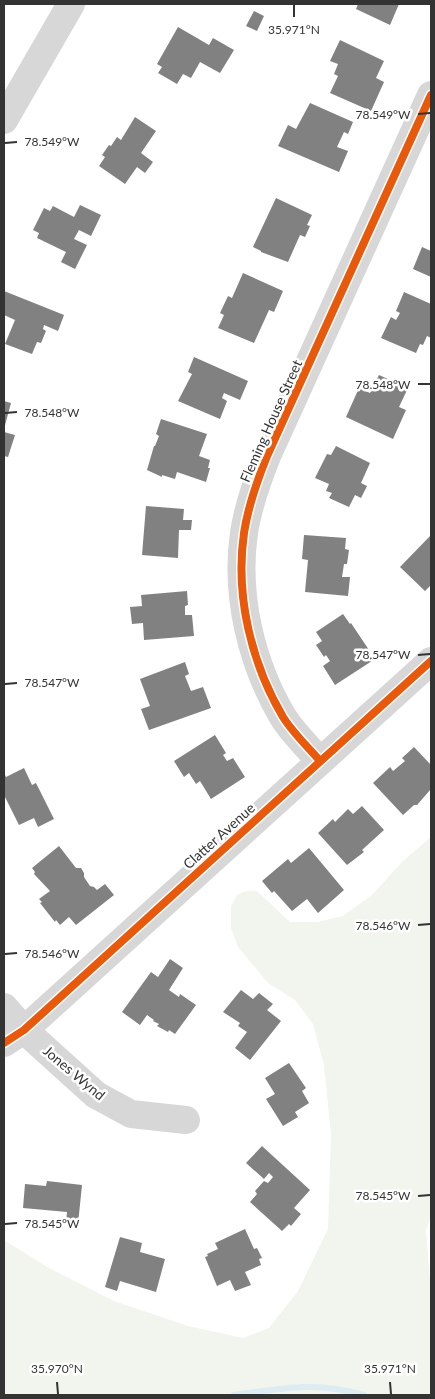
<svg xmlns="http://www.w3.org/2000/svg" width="435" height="1399" font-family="Lato,sans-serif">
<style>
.green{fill:#f1f5ed}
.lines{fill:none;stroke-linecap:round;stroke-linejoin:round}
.stream{stroke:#ddebf3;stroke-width:6}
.building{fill:#818181}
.minor{stroke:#d7d7d7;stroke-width:28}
.cycleway-casing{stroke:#fff;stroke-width:11}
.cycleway{stroke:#e8590c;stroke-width:8}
.ticks{fill:none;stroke:#333;stroke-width:2}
.labels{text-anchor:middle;stroke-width:5;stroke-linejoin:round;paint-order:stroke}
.street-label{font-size:14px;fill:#333;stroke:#fff}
.ticks-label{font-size:12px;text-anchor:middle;fill:#333;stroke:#fff;stroke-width:5;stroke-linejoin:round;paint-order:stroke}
</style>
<rect width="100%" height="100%" fill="#fff"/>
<!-- green -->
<path class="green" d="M431,837V1216L426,1231L431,1292V1395H4V1240L47,1267L114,1301L188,1326L243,1338L269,1328L298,1291L328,1229L331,1135L324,1065L313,1024L295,1000L268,983L238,947L231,928V906L237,895L246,891H257L290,922H317L343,916L372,895L402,862Z"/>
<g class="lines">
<!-- stream -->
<path class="stream" d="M234,1395C283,1388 316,1381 364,1395"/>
</g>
<!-- building -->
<path class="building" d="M358,4H399L390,25L356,9Z
M254,11L264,16L257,31L246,26Z
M178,27L209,45L213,38L234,50L220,73L200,62L191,78L183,74L177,84L158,73L162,67L157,64Z
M340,40L384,61L376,78L384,82L371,111L330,93L338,76L334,74L338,64L330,61Z
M310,103L353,122L348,134L344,132L337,147L348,151L339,172L278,146L288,125L296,129Z
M135,117L156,131L141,153L153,162L145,173L137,167L125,184L99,166L105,157L102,155L109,145L111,146L117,137L121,140Z
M276,198L312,215L307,225L310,226L305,237L300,235L288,262L261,252V251L253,247Z
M80,205L101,215L91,236L79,230L74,239L87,245L75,269L61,262L66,252L37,238L39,233L33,230L44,208L50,211L53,206L74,217Z
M422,247L431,251V277L413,269Z
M243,273L283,291L274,312L269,310L254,343L218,328L224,315L220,313L228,296L232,298Z
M4,291L64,315L58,331L44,325L43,329L46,331L41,343L37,342L32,354L5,344L15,320L4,315Z
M404,292L431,304V338L427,336L423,345L420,344L416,353L381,338L391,317L396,320L400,313L396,311Z
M194,357L248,381L240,400L224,393L222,398L227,401L220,419L178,401L192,374L188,372Z
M379,375L408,388L399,407L406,410L393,439L346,417L359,388L370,393Z
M4,401L11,403L4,429Z
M161,419L207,434L199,456L210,460L208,468H210L206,482L177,472L175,479L162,475V477L147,470L154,446H155L159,436L156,434Z
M4,432L15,435L8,457L4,456Z
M336,446L370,463L361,483L367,486L361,498L355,495L349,507L329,498L332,493L326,491L329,484L315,478L327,454L331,455Z
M146,506L184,509L183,520H192L191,530H179L178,558L142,555Z
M304,535L346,538L345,549L349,550L347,564H344L342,577H350L348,596L305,592L308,560L302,559Z
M431,535V585L425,591L400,567Z
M187,591L188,605L185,606V615H192L194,636L144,640L143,623L132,624L130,607L142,606L141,595Z
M343,614L350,624L351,623L375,659L335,685L323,666L330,661L326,655L324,657L316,645L322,641L316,632Z
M185,662L189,674L185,676L191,691L203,687L211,708L149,730L141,709L150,706L140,679Z
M215,735L226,753L223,755L227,761L233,758L245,777L211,799L200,781L196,784L189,773L184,777L174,761Z
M414,747L431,765V789L417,805H414L403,815L373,783L390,767L393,771L405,761L402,758Z
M24,768L32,785L36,783L54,819L38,827L34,818L19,825L5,797L4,798V773L6,777Z
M362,806L384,830L362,850L364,852L347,865L318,833L333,819L335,822L348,809L353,814Z
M59,846L76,868H81L84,873V877L90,886L94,887L97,890L105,884L114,895L76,925L69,917L60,925L56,920L55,922L40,903L42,902L39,899L50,891L34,874L35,872L32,868Z
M309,848L344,890L318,913L307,899L292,911L274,891L272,893L262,881L288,859L291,863Z
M170,959L183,968L169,990L179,997L180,994L196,1005L175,1034L169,1030L168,1032L157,1026L159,1024L153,1021L154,1020L147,1015L140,1025L122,1012L151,972L158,977Z
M241,990L253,999L259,993L273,1004L267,1010L281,1021L250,1060L235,1048L247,1032L238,1026L240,1023L223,1012Z
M289,1063L306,1088L302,1091L309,1103L295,1112L298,1117L283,1126L266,1099L275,1094L265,1078Z
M262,1146L310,1190L294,1208L301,1214L291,1226L289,1224L282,1231L250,1202L257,1194L255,1191L264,1181L268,1183L273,1177L269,1173L264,1179L246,1163Z
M47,1181L82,1185L78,1224L66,1223L67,1212L23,1208L25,1184L46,1186Z
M245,1229L254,1249L257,1248L262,1258L259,1259L261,1265L245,1272L251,1285L235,1291L230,1280L217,1286L205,1257L208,1256L207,1254L218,1249L215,1243Z
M120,1237L142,1243L140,1252L165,1259L156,1292L120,1281L117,1291L105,1287Z"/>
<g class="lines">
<!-- minor -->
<path class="minor" d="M4,120L71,4
M320,761C308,747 293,733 283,717C251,663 235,595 244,533C248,506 257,481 267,456L431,95
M4,1007L24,1030L96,1095L131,1114L186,1120
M4,1043L24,1030L431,661"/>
<!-- cycleway casing -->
<g class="cycleway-casing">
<path id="cycleway" d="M320,761C308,747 293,733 283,717C251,663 235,595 244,533C248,506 257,481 267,456L431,95
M4,1043L24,1030L431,661"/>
</g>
<!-- cycleway -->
<use href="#cycleway" class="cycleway"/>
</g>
<!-- ticks -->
<path class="ticks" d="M294,5V17M418,114L430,113M5,143L17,142M418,384H430M5,413L17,412M418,655L430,654M5,684L17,683M418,925L430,924M5,954L17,953M418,1196L430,1195M5,1224L17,1223M57,1382L58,1394M390,1382L391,1394"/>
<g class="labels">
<!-- street labels -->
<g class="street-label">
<text transform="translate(271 421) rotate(-66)" y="5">Fleming House Street</text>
<text transform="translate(219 836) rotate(-42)" y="5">Clatter Avenue</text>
<text transform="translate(74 1073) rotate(40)" y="5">Jones Wynd</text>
</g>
</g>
<g class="ticks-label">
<text x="294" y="34">35.971°N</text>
<text x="383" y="119">78.549°W</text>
<text x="52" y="146">78.549°W</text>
<text x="383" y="389">78.548°W</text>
<text x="52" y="417">78.548°W</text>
<text x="383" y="659">78.547°W</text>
<text x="52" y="687">78.547°W</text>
<text x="383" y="930">78.546°W</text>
<text x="52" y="958">78.546°W</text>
<text x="383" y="1200">78.545°W</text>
<text x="52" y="1228">78.545°W</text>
<text x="57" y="1373">35.970°N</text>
<text x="390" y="1373">35.971°N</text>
</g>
<!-- border -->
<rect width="435" height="1399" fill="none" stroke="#333333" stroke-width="10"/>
</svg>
